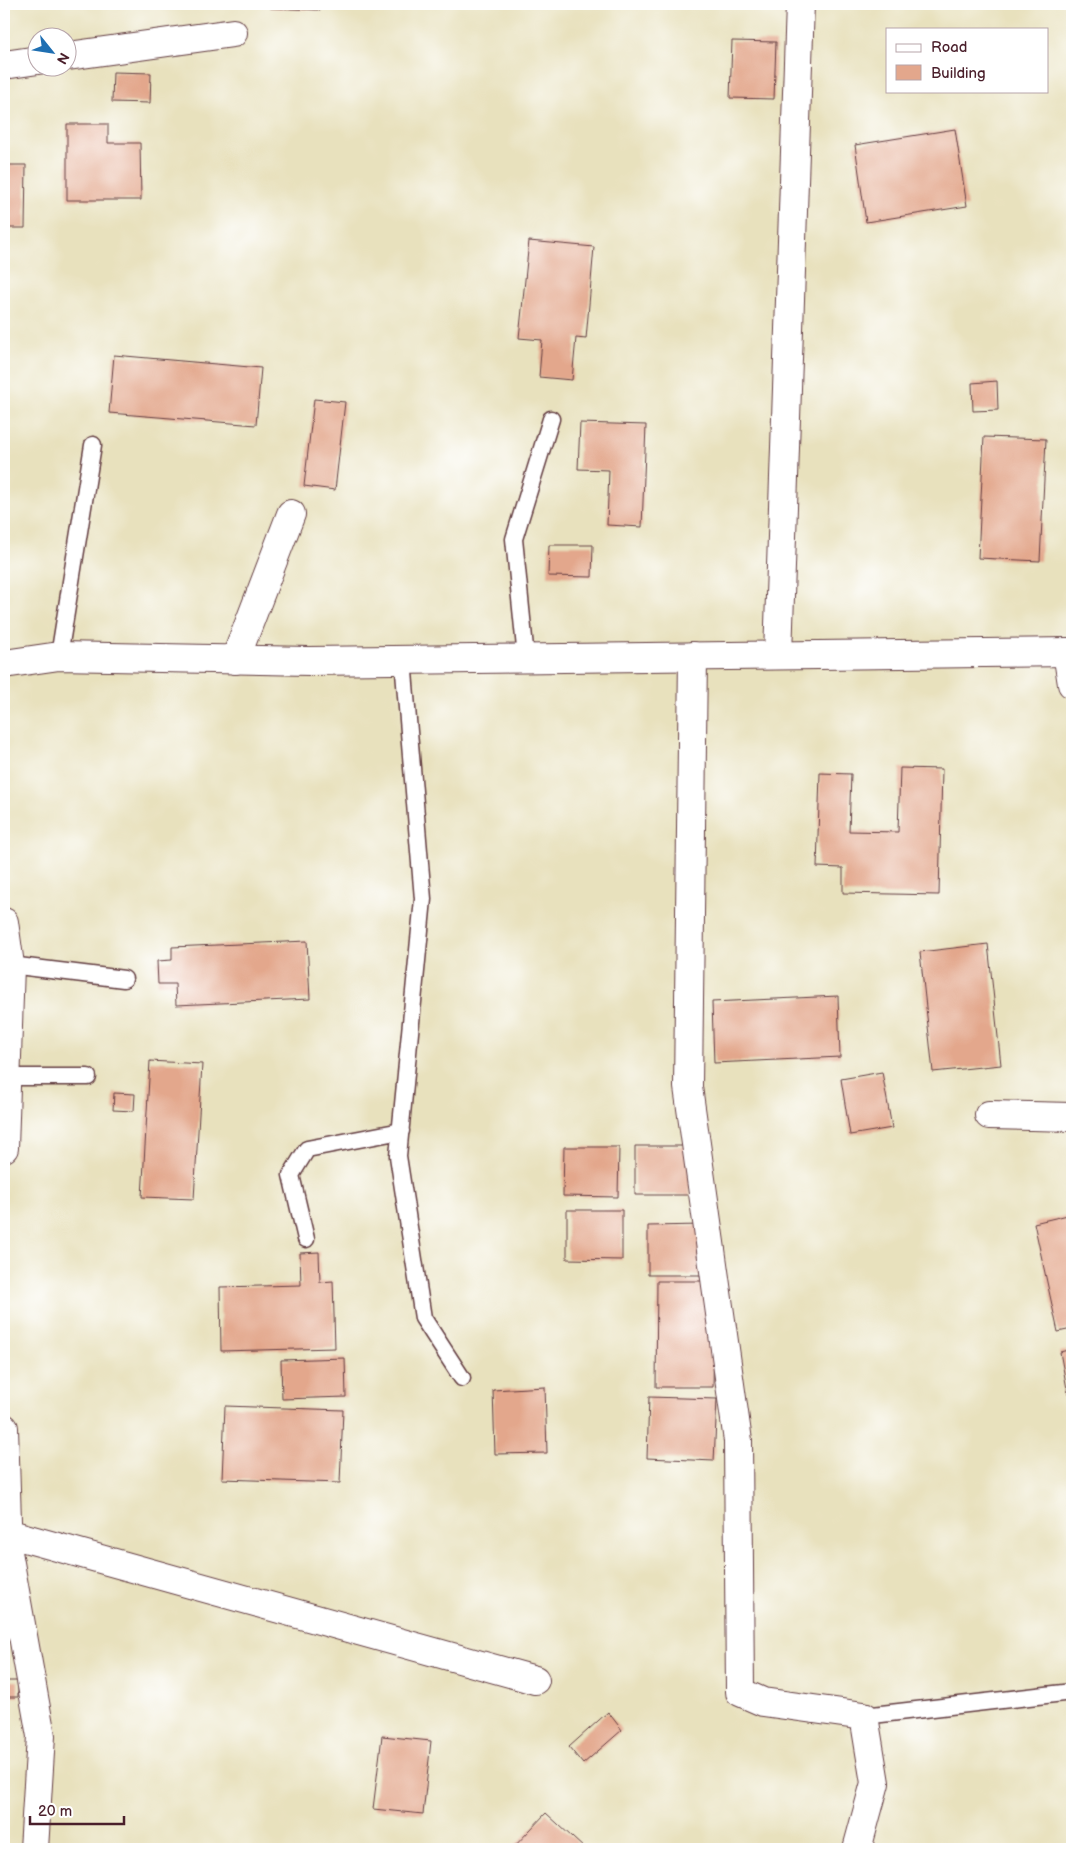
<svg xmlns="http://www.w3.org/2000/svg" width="1076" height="1853" font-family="'Balsamiq Sans',sans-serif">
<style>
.building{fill:#e3a78c}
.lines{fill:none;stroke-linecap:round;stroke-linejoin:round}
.service-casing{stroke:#623c41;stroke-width:19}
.minor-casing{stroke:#623c41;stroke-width:30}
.secondary-casing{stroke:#623c41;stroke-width:30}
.service{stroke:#fff;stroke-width:16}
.minor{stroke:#fff;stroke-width:28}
.secondary{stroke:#fff;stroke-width:28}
</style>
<rect width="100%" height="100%" fill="#fff"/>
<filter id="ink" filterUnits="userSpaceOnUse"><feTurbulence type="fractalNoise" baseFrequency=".02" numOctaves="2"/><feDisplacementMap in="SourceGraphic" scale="10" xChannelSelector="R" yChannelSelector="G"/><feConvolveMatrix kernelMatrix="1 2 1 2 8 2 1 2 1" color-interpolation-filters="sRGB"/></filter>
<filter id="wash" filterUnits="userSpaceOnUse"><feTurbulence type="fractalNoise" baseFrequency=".0096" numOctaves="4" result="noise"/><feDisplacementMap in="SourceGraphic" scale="20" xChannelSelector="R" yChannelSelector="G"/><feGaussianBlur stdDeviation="1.12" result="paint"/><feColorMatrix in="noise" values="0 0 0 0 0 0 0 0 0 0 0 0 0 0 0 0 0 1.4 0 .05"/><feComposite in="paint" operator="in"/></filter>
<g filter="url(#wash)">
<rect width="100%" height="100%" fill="#e8e1bd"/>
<g id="blocks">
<!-- building -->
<path class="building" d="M270,4H321V10L270,8Z
M732,41L776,42L774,99L730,98Z
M113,72L151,73L150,103L112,102Z
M67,124H108V143H140L141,200H67Z
M955,129L967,206L866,222L855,145Z
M4,165H26L25,228H4Z
M529,241L594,247L586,339L576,338L572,380L539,377L542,340L519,338Z
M114,355L261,368L256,425L109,413Z
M997,381L998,410L973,411L972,383Z
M314,399L345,402L335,490L304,486Z
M580,423L646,425L642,527L607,525L609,470L578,469Z
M984,437L1046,439L1040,561L978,558Z
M549,545H593L592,577L548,576Z
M900,768L942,769L939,895L843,893V868L817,867L820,773L851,774L849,831L898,832Z
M307,941L310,999L176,1005L175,984H158L157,961L172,960V947Z
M988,944L1001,1065L933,1072L920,952Z
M838,996L840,1057L714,1063L712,1002Z
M150,1061L202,1064L194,1199L142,1197Z
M882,1072L892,1128L850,1135L841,1079Z
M114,1093L135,1094L134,1111L113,1110Z
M635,1146H691L690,1195H635Z
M564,1147H619L618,1197L563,1196Z
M567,1210H622V1260L567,1259Z
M1072,1214V1329L1058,1332L1034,1223Z
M703,1225V1275H648V1226Z
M319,1252L320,1282L333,1281L335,1348L221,1351L220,1287L301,1285L300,1253Z
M657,1281H715L713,1387H656Z
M1072,1349V1393L1068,1394L1060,1352Z
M345,1358L346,1397L282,1399L281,1360Z
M545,1387L547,1453L495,1454L493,1390Z
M649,1397L717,1399L714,1461L647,1458Z
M225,1406L343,1410L340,1483L222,1479Z
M4,1681H18V1697H4Z
M608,1712L622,1730L583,1764L569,1747Z
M382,1736L431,1741L423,1814L373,1809Z
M546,1813L585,1849H512Z"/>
</g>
</g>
<g filter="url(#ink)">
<use href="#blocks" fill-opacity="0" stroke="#623c41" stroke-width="1"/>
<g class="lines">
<!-- service casing -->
<g class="service-casing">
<path id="service" d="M59,656L93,445
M526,658L514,539L551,419
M403,660L423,899L398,1156L423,1318L462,1378
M10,965L124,979
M6,1077H88
M306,1239L291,1175L307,1149L401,1131
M864,1716L1072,1692"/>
</g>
<!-- minor casing -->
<g class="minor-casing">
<path id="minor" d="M68,56L233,33
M4,65L38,60
M1067,652L1072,684
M778,655L800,4
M693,656L688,1087L738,1441L740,1692L763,1702L864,1716L875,1783L857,1849
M235,660L291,514
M4,922L10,965L4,1148
M989,1115L1072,1117
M4,1428L8,1552L41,1736L34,1849
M7,1533L535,1680"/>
</g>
<!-- secondary casing -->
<g class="secondary-casing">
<path id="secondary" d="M4,664L59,656L309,661L1072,652"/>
</g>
<!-- service -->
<use href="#service" class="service"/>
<!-- minor -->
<use href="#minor" class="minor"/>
<!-- secondary -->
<use href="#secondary" class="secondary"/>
</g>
</g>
<!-- margin -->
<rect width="1076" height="1853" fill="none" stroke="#fff" stroke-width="20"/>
<!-- legend -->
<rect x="886" y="28" width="162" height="65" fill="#ffffff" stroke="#b7a5aa"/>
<rect x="896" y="44" width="25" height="8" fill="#ffffff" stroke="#b7a5aa"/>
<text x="931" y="52" font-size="15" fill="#4a1f2b">Road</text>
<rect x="896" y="65" width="25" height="15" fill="#e3a78c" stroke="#b7a5aa"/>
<text x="931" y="78" font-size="15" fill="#4a1f2b">Building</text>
<!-- north arrow -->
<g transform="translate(52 52) rotate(120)"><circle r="24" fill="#ffffff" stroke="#b7a5aa"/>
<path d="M0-4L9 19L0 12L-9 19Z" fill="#1f6fb2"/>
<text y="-8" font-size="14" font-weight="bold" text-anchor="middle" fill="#4a1f2b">N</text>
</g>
<!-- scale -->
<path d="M30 1816v8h94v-8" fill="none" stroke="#4a1f2b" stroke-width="2.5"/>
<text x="38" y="1816" font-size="15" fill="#4a1f2b" stroke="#ffffff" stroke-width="4" paint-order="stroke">20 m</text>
</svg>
